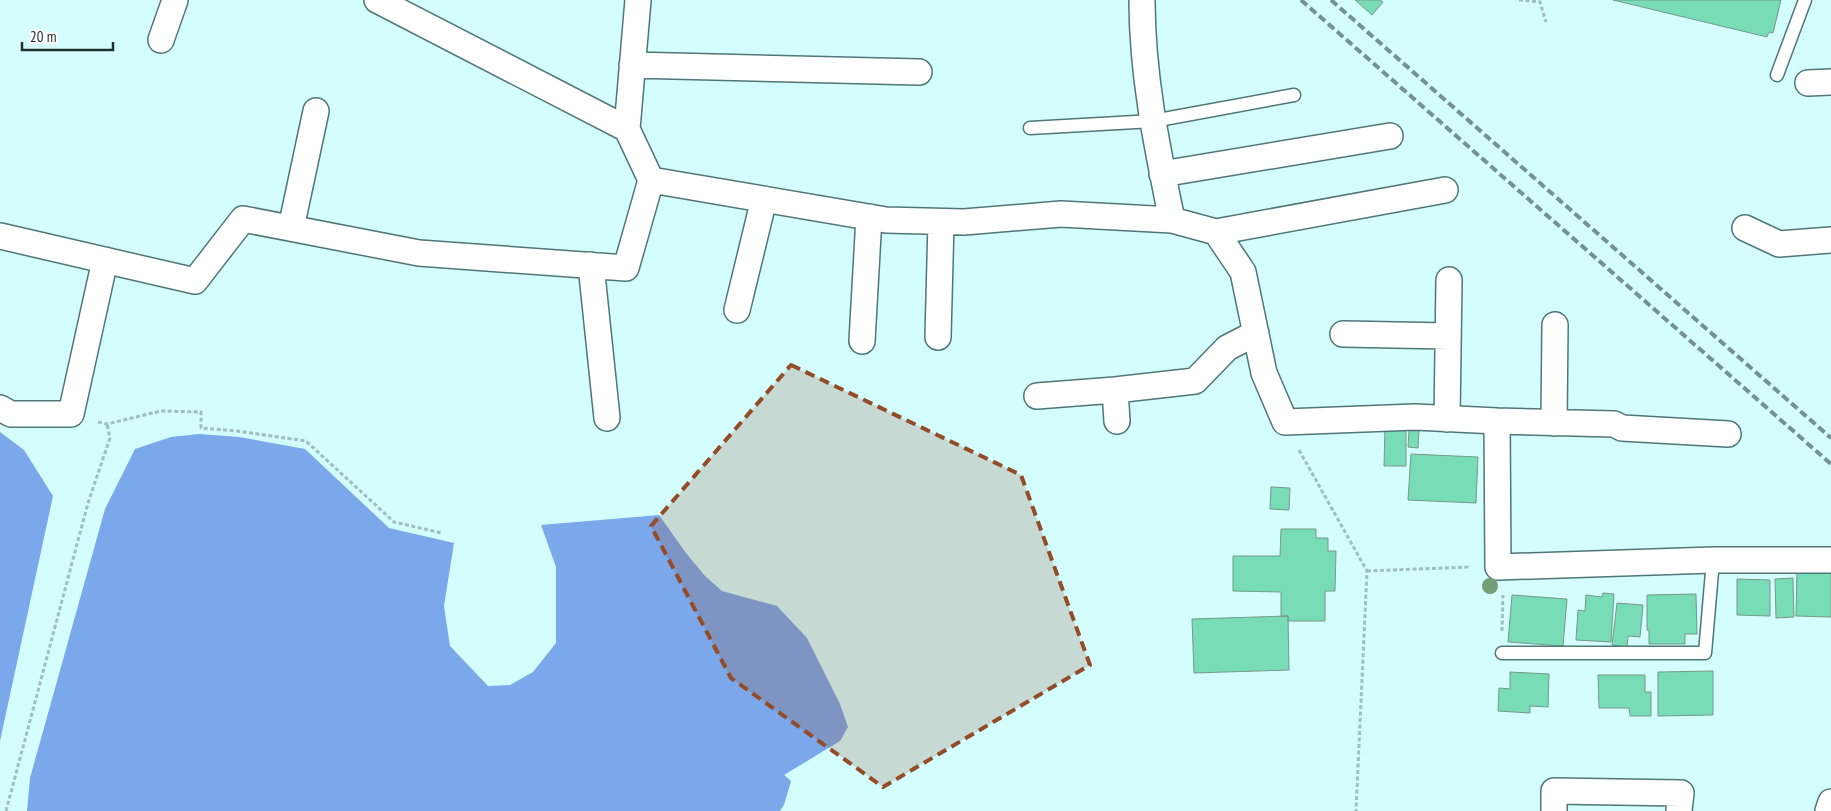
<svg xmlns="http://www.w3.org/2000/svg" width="1831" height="811" font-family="'PT Sans Narrow',sans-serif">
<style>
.water{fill:#7aa8eb}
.building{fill:#78dcb6;stroke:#77988a}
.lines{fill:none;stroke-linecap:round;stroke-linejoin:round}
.service-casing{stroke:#507676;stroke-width:15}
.minor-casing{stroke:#507676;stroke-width:28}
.path{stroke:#9dbfbf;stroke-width:3;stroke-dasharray:4 2.5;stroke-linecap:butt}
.service{stroke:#fff;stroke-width:12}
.minor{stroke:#fff;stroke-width:25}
.rail{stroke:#759292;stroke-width:4;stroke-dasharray:8 4;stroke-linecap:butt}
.tree{fill:#729e74}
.marked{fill:#934c28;fill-opacity:0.2;stroke:#934c28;stroke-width:4;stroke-dasharray:10 6;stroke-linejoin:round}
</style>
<rect width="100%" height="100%" fill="#d4fefe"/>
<!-- water -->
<path class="water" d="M0,432L24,450L53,496L0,741Z
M199,434L239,437L305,449L389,528L454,543L444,606L450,646L488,686L510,685L533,672L556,643V567L541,525L659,515L686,553L705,576L722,591L777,606L807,638L840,704L848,727L840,741L784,775L791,781L784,805L780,811H27L30,778L105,509L135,449L171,437Z"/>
<!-- building -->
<path class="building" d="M1355,0H1380L1383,2L1372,15Z
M1613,0H1781L1773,33L1769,32L1767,37Z
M1385,426L1406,427V466H1384Z
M1409,430L1419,431L1418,448L1408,447Z
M1411,454L1478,457L1476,503L1408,500Z
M1271,487L1290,488L1289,510L1270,509Z
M1281,529H1316V538H1328V551H1336L1335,591H1325V621H1288V616H1281V592L1233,591V556H1280Z
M1797,571L1831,572V617L1796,616Z
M1793,578L1794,617L1776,618L1775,579Z
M1737,579L1770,580V616L1737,615Z
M1603,593L1614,594L1611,642L1576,640L1578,610L1585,611L1586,595L1602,597Z
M1696,594L1697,634H1685V644H1649V630H1647V595Z
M1512,595L1567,599L1563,646L1508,642Z
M1617,603L1643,605L1640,637L1628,636L1627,647L1612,645Z
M1288,616L1289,670L1194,673L1192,619Z
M1713,671V715L1658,716V672Z
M1510,672L1549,674L1548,707L1530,706V713L1498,711L1499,688L1510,689Z
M1598,675H1645V692H1651V716H1630L1629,708H1599Z"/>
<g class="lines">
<!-- service casing -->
<g class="service-casing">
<path id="service" d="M1777,75L1805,0
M1030,128L1153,121L1294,95
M1502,653H1705L1713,560"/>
</g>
<!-- minor casing -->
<g class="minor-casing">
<path id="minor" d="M377,0L627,129L651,180L886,220L964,222L1061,214L1172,220L1216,232L1243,272L1264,373L1285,422L1415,417L1497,421L1614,424L1622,428L1728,434
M1142,0C1142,75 1157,147 1172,220
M161,40L175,0
M632,65L919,72
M1808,83L1831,82
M627,129L638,0
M1162,174L1390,136
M291,228L316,111
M1745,228L1779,244L1831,240
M1216,232L1445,190
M0,236L195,281L243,219L419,253L626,268L651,180
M591,265L607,418
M737,310L764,199
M1343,334L1448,336
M938,337L941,222
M862,341L869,217
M1115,390L1117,421
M1037,396L1115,390L1195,381L1227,348L1256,333
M0,408L11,414H71L105,260
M1447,419L1449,280
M1497,421L1498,567L1713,560H1831
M1554,423L1555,325
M1554,811V791L1681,793L1679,811
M1828,811L1831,802"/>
</g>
<!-- path -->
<path class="path" d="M1519,0L1540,2L1546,22
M98,422L107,424L161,411L201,412V428L237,431L306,441L394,522L442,533
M1299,450L1367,571L1356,811
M1367,571L1471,567
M1502,631L1503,595
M6,811L88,503L110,438L107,424"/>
<!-- service -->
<use href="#service" class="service"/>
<!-- minor -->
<use href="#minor" class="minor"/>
<!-- rail -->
<path class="rail" d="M1301,0L1831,464
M1331,0L1831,438"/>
</g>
<!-- trees -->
<circle class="tree" cx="1490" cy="586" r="8"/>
<!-- marked area -->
<path class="marked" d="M791,365L1021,475L1090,665L883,787L731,678L651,526Z"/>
<!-- scale -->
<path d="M22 42v8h91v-8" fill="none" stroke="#203030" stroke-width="2.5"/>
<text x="30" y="42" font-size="15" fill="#203030" stroke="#ffffff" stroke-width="4" paint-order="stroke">20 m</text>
</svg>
